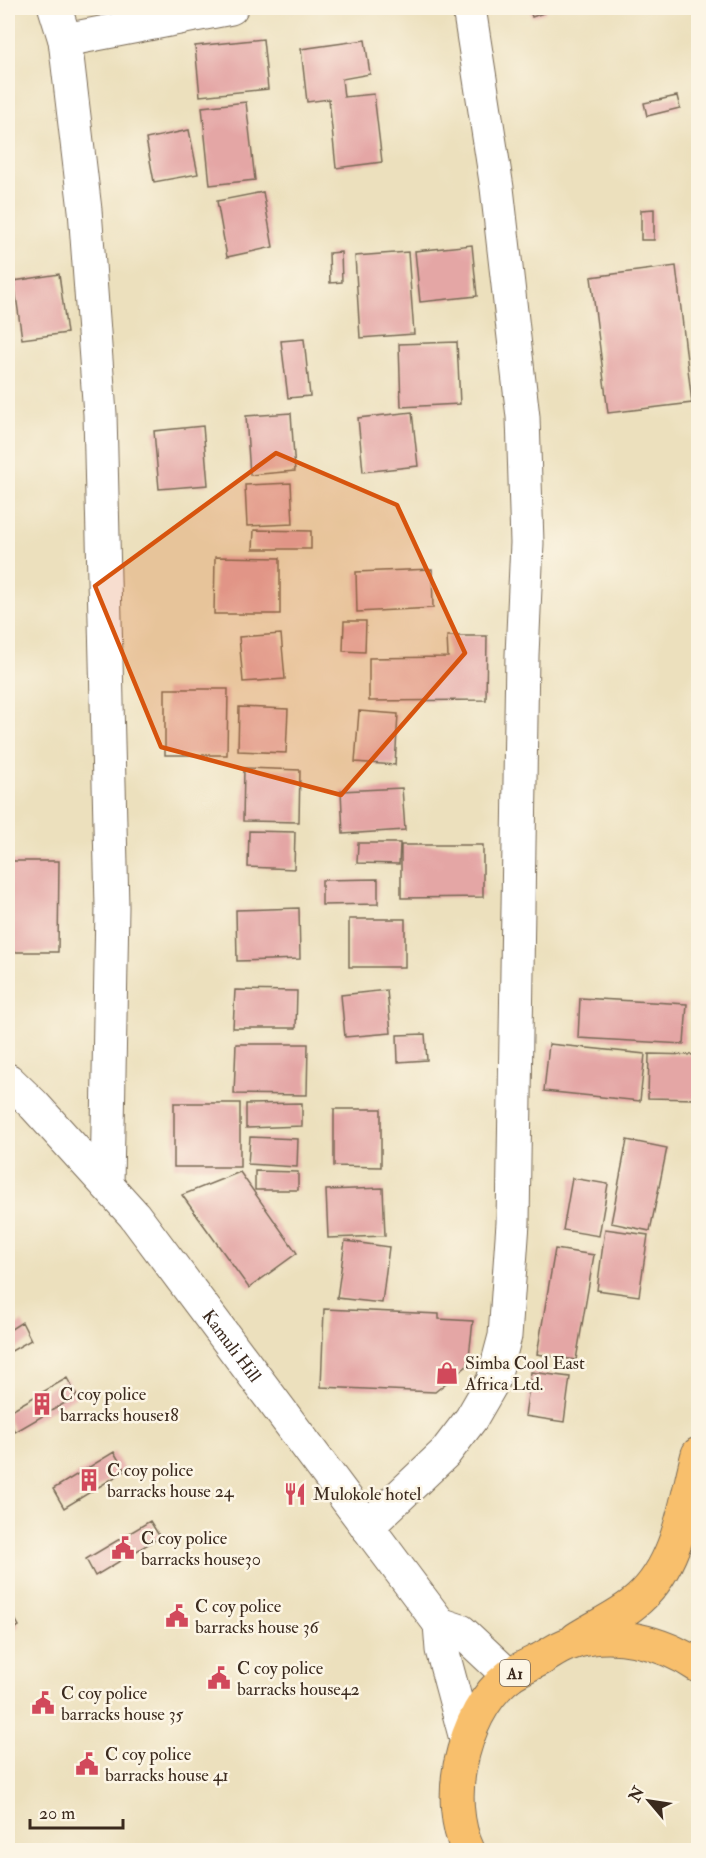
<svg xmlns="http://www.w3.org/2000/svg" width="706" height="1858" font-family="'IM FELL Double Pica',serif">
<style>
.building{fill:#e4a6a5}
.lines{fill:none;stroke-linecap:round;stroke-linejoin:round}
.minor-casing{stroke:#796a56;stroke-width:35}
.highway-casing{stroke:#796a56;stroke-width:35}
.minor{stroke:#fff;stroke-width:33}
.highway{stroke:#f8bf6c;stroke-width:33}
.marked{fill:#d7540e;fill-opacity:0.2;stroke:#d7540e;stroke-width:4.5;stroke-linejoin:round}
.labels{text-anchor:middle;stroke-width:5;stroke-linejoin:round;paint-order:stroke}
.shield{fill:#fcf5e5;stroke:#75675a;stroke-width:1.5}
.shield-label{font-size:16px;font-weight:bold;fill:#3b2a1e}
.street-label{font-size:18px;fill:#3b2a1e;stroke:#fcf5e5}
.poi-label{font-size:18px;fill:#3b2a1e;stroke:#fcf5e5;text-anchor:start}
</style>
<rect width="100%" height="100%" fill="#fcf5e5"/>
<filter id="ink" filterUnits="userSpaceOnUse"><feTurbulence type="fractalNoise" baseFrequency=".0167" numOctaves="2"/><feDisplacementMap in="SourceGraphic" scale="12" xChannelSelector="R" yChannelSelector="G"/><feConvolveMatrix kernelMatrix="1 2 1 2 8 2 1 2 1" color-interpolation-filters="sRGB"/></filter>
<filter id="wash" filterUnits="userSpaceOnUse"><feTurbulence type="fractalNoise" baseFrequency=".008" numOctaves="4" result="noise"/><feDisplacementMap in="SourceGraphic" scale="24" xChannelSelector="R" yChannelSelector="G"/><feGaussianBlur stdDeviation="1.35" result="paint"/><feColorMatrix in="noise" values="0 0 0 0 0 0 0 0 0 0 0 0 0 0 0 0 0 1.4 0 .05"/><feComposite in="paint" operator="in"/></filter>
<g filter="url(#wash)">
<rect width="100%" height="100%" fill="#ece0bd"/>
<g id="blocks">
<!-- building -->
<path class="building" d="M529,8H545L546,12L532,17Z
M263,39L268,89L200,96L195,46Z
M365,40L370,74L342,79L344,97L374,94L382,162L336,168L329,99L307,102L301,49Z
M677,96L680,108L647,116L644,103Z
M246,102L255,180L210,185L202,107Z
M189,130L198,174L154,182L146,139Z
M263,192L273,247L227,257L217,201Z
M654,209V240H641V210Z
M472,245L477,296L420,302L415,251Z
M341,252L342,282L330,283L329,253Z
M408,252L414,334L360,338L355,256Z
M676,266L692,403L608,413L591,277Z
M59,274L67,333L22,339L14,281Z
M304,339L310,396L288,398L281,341Z
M457,342L460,404L401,407L399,344Z
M412,412L418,466L363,472L358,418Z
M291,413L295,471L250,475L246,416Z
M8,423H10L13,475H8Z
M203,426L208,485L159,489L154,431Z
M291,483L293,524L247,526L245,485Z
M254,530L311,531V549H253Z
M215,557L280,558V614H214Z
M432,569L433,608L357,612L356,572Z
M344,621H366L365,652L343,651Z
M281,634L285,679L243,682L239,637Z
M447,636H487L486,700L369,701V658L448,657Z
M165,689H228L227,755H165Z
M239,707L288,709L286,753L238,751Z
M359,711L398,714L395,765L355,762Z
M244,768L300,770L299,822L243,821Z
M402,788L405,830L343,834L341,791Z
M249,831L295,832L294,869L248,867Z
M358,843H400L399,864L357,863Z
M401,845H483V897L401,898Z
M8,861H59L58,952H8Z
M378,879V904L322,905V880Z
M299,908L300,959L237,961L236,910Z
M349,919H405V967H349Z
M235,990L297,991L296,1028H233Z
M387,990L391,1033L345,1037L341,995Z
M580,998L687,1004L684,1044L578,1038Z
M425,1034L427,1060L398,1062L397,1035Z
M236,1044H308L307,1095L234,1094Z
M549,1044L645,1054L640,1101L544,1091Z
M649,1054L697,1055L696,1099L648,1098Z
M174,1103H240V1167H174Z
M302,1103V1126L246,1128V1104Z
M334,1109H381V1167L334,1166Z
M250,1137L298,1139L297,1167L248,1164Z
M627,1140L667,1148L650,1231L611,1223Z
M255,1171L298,1172V1190H255Z
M240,1172L297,1253L249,1288L182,1195Z
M572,1178L608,1184L599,1236L563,1230Z
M383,1188L385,1236L328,1238L326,1190Z
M605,1229L648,1235L639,1296L597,1290Z
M345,1241L389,1247L382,1303L337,1298Z
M555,1249L594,1255L576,1360L537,1354Z
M324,1309L439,1314V1319L473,1321L468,1365L435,1392L321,1387Z
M22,1322L31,1340L8,1353V1331Z
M531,1372L570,1377L564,1422L525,1416Z
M67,1378L77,1396L15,1432L8,1419V1412Z
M114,1452L125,1471L64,1508L53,1489Z
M150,1521L160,1537L95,1576L86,1559Z
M9,1608L19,1626L8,1633V1610Z"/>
</g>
</g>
<g filter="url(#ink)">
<use href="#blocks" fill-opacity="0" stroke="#796a56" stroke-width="1.5"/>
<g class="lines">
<!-- minor casing -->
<g class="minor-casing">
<g id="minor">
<path d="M55,8L65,40L85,210L100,414L112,907L107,1184"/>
<path d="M65,40L231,8"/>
<path id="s1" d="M8,1080L34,1105L134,1215L440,1624"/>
<path d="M367,1527L445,1453L471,1419L493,1381L505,1336L513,1223L522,655L527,543L523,417L497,188L469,8"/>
<path d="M466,1739L442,1650L440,1624L461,1631L509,1676"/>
</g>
</g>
<!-- highway casing -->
<g class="highway-casing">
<path id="highway" d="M576,1639C596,1626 622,1615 639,1599C679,1563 685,1503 698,1454
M468,1850C456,1825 455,1793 460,1766C467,1733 481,1698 509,1676C518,1669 531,1664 541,1659C550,1654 559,1647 569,1644C612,1628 663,1642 698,1666"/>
</g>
<!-- minor -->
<use href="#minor" class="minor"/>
<!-- highway -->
<use href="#highway" class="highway"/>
</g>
</g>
<!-- marked area -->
<path class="marked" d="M276,453L397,505L465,653L341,795L161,747L95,586Z"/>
<!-- icons -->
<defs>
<g id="shop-bare" transform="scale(1.8)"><path d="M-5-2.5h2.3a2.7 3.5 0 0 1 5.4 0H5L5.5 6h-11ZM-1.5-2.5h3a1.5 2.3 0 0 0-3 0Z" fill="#d1495b" stroke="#fcf5e5" stroke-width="2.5" paint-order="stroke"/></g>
<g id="building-bare" transform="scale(1.8)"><path d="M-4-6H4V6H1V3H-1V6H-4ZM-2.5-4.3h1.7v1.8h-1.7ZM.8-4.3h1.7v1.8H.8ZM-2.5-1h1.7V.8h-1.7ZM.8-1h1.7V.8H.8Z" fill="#d1495b" stroke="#fcf5e5" stroke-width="2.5" paint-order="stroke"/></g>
<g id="restaurant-bare" transform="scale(1.8)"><path d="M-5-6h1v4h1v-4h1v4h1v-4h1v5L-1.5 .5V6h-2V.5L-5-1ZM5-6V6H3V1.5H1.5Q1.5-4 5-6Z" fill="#d1495b" stroke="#fcf5e5" stroke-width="2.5" paint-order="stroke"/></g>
<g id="civic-bare" transform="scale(1.8)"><path d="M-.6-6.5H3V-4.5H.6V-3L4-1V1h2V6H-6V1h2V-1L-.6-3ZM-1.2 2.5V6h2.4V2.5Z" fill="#d1495b" stroke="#fcf5e5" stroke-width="2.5" paint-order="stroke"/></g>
</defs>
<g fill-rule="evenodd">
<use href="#shop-bare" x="447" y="1373"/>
<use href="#building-bare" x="42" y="1404"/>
<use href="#building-bare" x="89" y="1480"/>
<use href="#restaurant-bare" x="295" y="1494"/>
<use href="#civic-bare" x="123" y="1548"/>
<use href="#civic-bare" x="177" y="1616"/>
<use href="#civic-bare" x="219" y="1678"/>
<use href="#civic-bare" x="43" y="1703"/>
<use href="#civic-bare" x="87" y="1764"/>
</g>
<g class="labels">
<!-- shield labels -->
<rect class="shield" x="500" y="1660" width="30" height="26" rx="4.5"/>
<g class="shield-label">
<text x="515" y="1679">A1</text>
</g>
<!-- street labels -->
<g class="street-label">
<text dy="6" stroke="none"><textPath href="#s1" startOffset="348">Kamuli Hill</textPath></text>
</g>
<!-- poi labels -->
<g class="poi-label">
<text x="465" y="1369">Simba Cool East<tspan x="465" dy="21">Africa Ltd.</tspan></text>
<text x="60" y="1400">C coy police<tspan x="60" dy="21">barracks house18</tspan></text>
<text x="107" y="1476">C coy police<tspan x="107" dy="21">barracks house 24</tspan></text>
<text x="313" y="1500">Mulokole hotel</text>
<text x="141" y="1544">C coy police<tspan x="141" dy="21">barracks house30</tspan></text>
<text x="195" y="1612">C coy police<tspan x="195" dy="21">barracks house 36</tspan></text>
<text x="237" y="1674">C coy police<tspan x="237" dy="21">barracks house42</tspan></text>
<text x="61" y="1699">C coy police<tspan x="61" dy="21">barracks house 35</tspan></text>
<text x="105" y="1760">C coy police<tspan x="105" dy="21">barracks house 41</tspan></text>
</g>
</g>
<!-- margin -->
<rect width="706" height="1858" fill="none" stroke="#fcf5e5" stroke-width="30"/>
<!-- north arrow -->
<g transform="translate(649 1801) rotate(299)" stroke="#fcf5e5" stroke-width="4.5" paint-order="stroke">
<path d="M0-4.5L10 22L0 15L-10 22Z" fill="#3b2a1e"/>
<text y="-9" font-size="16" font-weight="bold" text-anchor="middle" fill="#3b2a1e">N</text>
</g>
<!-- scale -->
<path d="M30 1819v9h93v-9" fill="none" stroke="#3b2a1e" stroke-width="3"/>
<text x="39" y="1819" font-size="18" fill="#3b2a1e" stroke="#fcf5e5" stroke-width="4.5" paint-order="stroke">20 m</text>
</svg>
